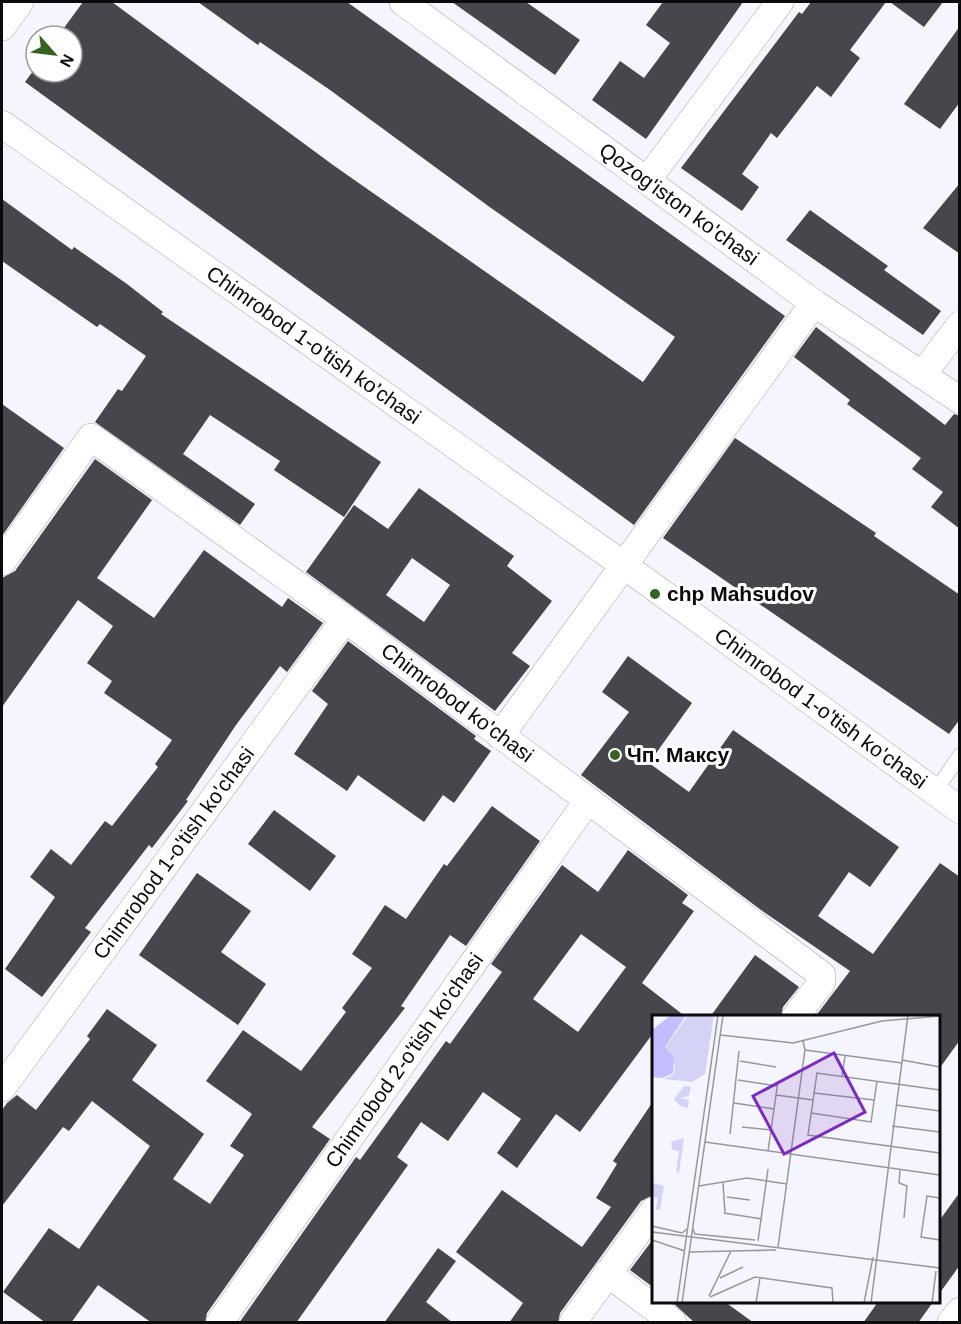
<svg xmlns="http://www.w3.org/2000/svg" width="961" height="1324" font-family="Helvetica,sans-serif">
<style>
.building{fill:#46464c;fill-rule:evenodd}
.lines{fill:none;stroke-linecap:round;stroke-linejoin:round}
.service-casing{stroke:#a7a6ae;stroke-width:15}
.minor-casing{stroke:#a7a6ae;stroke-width:28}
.service{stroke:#fff;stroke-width:14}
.minor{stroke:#fff;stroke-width:27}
.poi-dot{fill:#366321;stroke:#fff;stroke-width:2}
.labels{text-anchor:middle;stroke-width:6;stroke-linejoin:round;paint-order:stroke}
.street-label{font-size:21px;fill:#0b0b0e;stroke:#fff}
.poi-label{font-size:21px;font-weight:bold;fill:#0b0b0e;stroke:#fff;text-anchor:start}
.inset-road{fill:none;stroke:#97979d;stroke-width:1.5}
.view{fill:#7b2cbf;fill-opacity:0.15;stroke:#7b2cbf;stroke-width:3}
.inset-edge{fill:none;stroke:#0b0b0e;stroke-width:3}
</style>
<rect width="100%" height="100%" fill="#f5f5fd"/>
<!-- building -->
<path class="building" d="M83,2H112L333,165L643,382L675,337L491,208L330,90L260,42L258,45L198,2H347L785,316L634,525L25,82L36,67V72H72V36H58Z
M452,2H526L580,40L555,75Z
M663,2H743L646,139L592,100L620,61L644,78L670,43L646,25Z
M811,2H886L850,50L860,58L831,97L817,86L777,138L771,133L742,174L759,187L742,211L681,168L799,12L802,14Z
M890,2H943L924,27Z
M960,26V102L940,129L904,104Z
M960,183V254L923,228Z
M2,199L72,250L74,247L127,284L163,312L161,314L381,462L344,517L274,470L280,461L210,415L183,454L255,504L240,525L95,422L118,389L122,391L146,356L100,324L97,327L2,261Z
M810,210L888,266L884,270L941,311L923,335L786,240Z
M816,327L945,425L954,414L960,416V529L931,507L943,492L912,469L921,458L847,404L850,400L794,357Z
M2,404L64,448L2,536Z
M735,438L876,533L874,536L960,595V719L949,734L663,538Z
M95,459L152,500L97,578L154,618L204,550L282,607L288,598L323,623L287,672L280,666L236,725L186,800L188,801L152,848L149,845L85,928L91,932L42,997L5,969L55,897L30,877L51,849L71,865L105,821L112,826L158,767L155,764L172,740L104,693L112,681L87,663L113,626L78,600L2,707V578L15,571Z
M419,488L514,556L507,566L552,601L512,653L530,666L495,711L306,572L354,505L388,529ZM412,558L450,585L424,622L386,595Z
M348,641L476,736L474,739L491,751L454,803L443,795L424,822L358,775L347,791L294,754L328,704L312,691Z
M628,656L692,703L649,763L689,792L733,730L899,847L870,887L849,872L818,916L873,954L940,863L960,877V1040L939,1069V1017H815L850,971L761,910L581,775L629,712L602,692Z
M492,806L540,841L466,946L450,935L401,1006L405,1008L312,1127L330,1139L207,1313L205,1323H152L98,1285L71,1323H46L3,1292L49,1228L79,1249L150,1146L92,1101L69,1131L63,1127L2,1206V1110L7,1103L17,1095L36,1110L90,1039L87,1036L107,1009L157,1045L132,1080L204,1134L173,1179L210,1204L244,1155L230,1146L252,1114L206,1081L243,1030L301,1071L346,1012L342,1008L372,968L352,954L385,905L406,919L444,864L447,866Z
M274,810L336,856L310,891L248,844Z
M628,850L688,895L682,903L694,911L642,983L686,1017H654V1032L580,1132L556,1114L517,1168L497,1153L521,1119L483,1092L448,1141L421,1122L397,1157L408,1165L296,1323H239L356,1157L360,1160L446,1041L450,1044L502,972L491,964L562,865L598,892ZM581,934L626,967L578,1032L533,999Z
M197,873L251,911L221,952L266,984L238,1025L139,955Z
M755,955L799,987L783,1007L781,1017H710Z
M654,1100V1195L641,1201L560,1313L558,1323H509L523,1303L456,1252L502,1190L582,1247L611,1207L596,1198L617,1164L613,1161Z
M960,1192V1265L939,1294V1221Z
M654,1238V1288L630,1270Z
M438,1248L456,1261L426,1302L453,1323H384Z
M672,1302H725L754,1323H695Z
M878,1302H933L918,1323H863Z"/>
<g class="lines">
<!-- service casing -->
<g class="service-casing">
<path id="service" d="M935,792L960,755"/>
</g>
<!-- minor casing -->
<g class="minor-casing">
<g id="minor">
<path id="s1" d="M403,2L814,303L960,400"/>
<path d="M2,27L20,2"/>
<path id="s2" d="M2,124L625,566L960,810"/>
<path d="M648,179L780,2"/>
<path d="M922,375L960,325"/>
<path id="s3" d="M2,562L91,437L345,619L822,975V982L796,1016"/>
<path d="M500,736L814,303"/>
<path id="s4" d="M2,1088L345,619"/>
<path d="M607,1273L673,1322"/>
<path id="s5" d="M220,1322L588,800"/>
<path d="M573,1322L654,1210"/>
<path d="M951,1322L960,1311"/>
</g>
</g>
<!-- service -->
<use href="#service" class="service"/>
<!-- minor -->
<use href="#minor" class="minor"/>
</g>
<!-- markers -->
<g class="poi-dot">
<circle cx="655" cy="594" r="6"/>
<circle cx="615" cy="755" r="6"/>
</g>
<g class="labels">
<!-- street labels -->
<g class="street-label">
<text dy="7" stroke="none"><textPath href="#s1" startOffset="342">Qozog'iston ko'chasi</textPath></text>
<text dy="7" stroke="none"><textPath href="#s2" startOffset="382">Chimrobod 1-o'tish ko'chasi</textPath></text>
<text dy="7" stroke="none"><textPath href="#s3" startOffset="606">Chimrobod ko'chasi</textPath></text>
<text dy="7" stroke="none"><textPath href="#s2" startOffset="1006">Chimrobod 1-o'tish ko'chasi</textPath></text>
<text dy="7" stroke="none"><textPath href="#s4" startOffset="291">Chimrobod 1-o'tish ko'chasi</textPath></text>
<text dy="7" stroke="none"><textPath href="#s5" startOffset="320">Chimrobod 2-o'tish ko'chasi</textPath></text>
</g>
<!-- poi labels -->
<g class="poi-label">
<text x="667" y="601">chp Mahsudov</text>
<text x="627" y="762">Чп. Максу</text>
</g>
</g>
<!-- overview -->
<g transform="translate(652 1015)">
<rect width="288" height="288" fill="#f5f5fd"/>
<path d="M36,0H62L53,59L40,67L12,64L22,59L23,49L13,33ZM32,71L39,72L37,81L28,83L37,85L36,93L28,91L22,84ZM32,123L27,158L24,157L27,136L20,135L19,127ZM0,159L1,168L12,171L8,195L4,194L6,183L0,182Z" fill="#d4d3f7"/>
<path d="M19,0H34L13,32L22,43L21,58L11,63L0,62V15Z" fill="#c2beff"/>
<path class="inset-road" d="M68,20L141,28L230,6L288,1M153,35L250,48M250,45L288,52M88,46L124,52M190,61L193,41M86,65L125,71M288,75L165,58L156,120L288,138M162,78L222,85M124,80L161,85M82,88L122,94M244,90L288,96M159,98L219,107L225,66M240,111L288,117M90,112L119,115M78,119L87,36M53,127L288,160M116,136L126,66M248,155L247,168L255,171L252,203M71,168L73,198M47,171L95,163L135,169M75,182L98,185M288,183L275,181L269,222L288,225M72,198L110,204M0,211L30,218L36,213M41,214L43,219L103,225M0,217L288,253M0,225L33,236M106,226L116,154M126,232L153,35L151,26M37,237L124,235M68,263L91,252M57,281L79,236M58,282L103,262L180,273L181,288M25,288L66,0M30,288L71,0M104,288L108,263M212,288L221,242M219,288L256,0M280,288L284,256"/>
<path class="view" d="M182,38L213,97L132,139L101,81Z"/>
<rect width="288" height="288" class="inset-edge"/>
</g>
<!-- border -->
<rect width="961" height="1324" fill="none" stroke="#0b0b0e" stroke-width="6"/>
<!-- north arrow -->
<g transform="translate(54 54) rotate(118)"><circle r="28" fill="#ffffff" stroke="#9d9d9f" stroke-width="1.5"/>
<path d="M0-4.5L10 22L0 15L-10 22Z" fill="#366321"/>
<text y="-9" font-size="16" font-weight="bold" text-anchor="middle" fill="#0b0b0e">N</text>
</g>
</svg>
